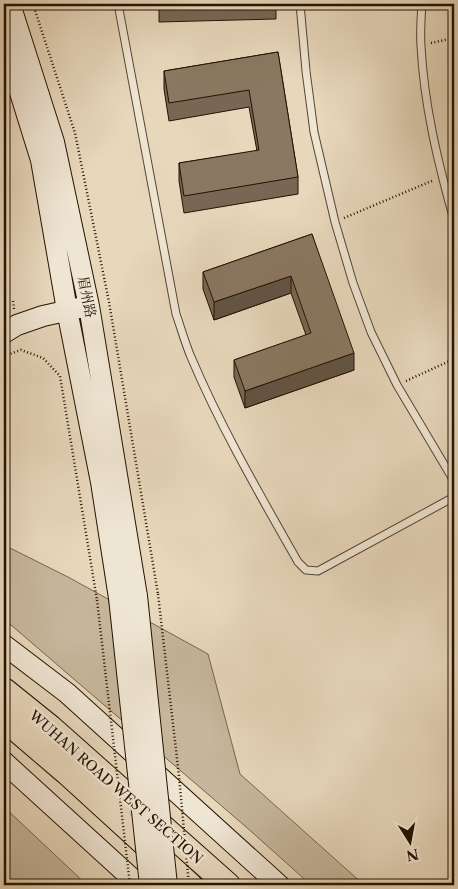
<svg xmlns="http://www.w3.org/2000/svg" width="458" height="889" font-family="'Libre Caslon Text','Noto Serif SC',serif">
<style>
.green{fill:#c6b69b;stroke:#76644e}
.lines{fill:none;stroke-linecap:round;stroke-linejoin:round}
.service-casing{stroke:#564330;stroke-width:9}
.secondary-casing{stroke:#251201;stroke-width:22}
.trunk-casing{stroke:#251201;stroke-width:26}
.path{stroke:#251201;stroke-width:2.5;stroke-dasharray:1 2.5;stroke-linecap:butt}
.service{stroke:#efe5d3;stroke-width:7}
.secondary{stroke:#efe5d3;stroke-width:20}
.trunk{stroke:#e7d7bb;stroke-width:24}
.secondary-bridge-casing{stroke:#251201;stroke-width:22;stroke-linecap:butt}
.path-bridge{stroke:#251201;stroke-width:2.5;stroke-dasharray:1 2.5;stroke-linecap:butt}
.secondary-bridge{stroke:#efe5d3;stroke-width:20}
.wall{fill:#776754;stroke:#251201}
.shaded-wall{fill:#615445;stroke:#251201}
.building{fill:#8a7862;stroke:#251201}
.labels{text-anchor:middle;stroke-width:5;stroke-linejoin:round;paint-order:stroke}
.street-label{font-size:14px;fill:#251201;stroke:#efe5d3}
</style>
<rect width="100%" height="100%" fill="#e7d7bb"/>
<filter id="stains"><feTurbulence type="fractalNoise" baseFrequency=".004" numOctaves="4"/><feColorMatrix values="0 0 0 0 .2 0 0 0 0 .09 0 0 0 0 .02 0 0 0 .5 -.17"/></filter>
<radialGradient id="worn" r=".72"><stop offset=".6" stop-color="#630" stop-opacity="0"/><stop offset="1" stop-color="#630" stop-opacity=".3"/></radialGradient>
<!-- green -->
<path class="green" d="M4,545L68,577L208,654L240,774L364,885H311L245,826L4,619Z
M4,807L87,885H4Z"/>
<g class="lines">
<!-- service casing -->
<g class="service-casing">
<path id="service" d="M118,4L176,314C181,328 185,343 191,357C221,428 260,495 298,562L306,570L318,571L454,497
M300,4L306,71L314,132L335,222L353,283L371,332L397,385L454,481
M422,4C421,18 420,32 421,46C424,105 438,163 454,220"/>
</g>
<!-- secondary casing -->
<g class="secondary-casing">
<path id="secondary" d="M10,4L54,142L89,306L137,596
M4,41L41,160L67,310L101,482L119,598
M4,333L17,325L43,316L79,308
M4,645L67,693L279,885
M4,762L139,885"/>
</g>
<!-- trunk casing -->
<g class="trunk-casing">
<path id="trunk" d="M4,690L50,727L228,885
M4,719L66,772L190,885"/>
</g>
<!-- path -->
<path class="path" d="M33,4L75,133L109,302L158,594
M431,43L454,38
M344,218L434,180
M13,301L14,309
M4,356L21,350L43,358L60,376L97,600
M406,381L454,359
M296,881L301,885"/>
<!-- service -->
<use href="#service" class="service"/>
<!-- secondary -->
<use href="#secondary" class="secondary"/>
<!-- trunk -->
<use href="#trunk" class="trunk"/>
<!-- secondary-bridge casing -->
<g class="secondary-bridge-casing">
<path id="secondary-bridge" d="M137,596L167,885
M119,598L150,885"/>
</g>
<!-- path-bridge -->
<path class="path-bridge" d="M158,594L179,776L189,885
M97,600L130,885"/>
<!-- secondary-bridge -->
<use href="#secondary-bridge" class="secondary-bridge"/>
</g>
<!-- wall -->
<path class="wall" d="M159,4H276V19L159,22Z
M278,52L298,177V194L184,213L179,181V163L257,151L249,107L169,121L164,89V71Z
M312,234L354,370L245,408L234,377V360L306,335L291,293L214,320L203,289V272Z"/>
<!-- shaded-wall -->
<path class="shaded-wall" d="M291,276V293L214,320V302Z
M354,353V370L245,408V391Z"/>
<!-- building -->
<path class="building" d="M159,4H227L159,5Z
M278,52L298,177L184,196L179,163L259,150L249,90L169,103L164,71Z
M312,234L354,353L245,391L234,360L311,333L291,276L214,302L203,272Z"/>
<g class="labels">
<!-- street labels -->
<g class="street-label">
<text transform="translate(87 297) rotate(79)" y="5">眉州路</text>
<text transform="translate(116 787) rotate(41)" y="5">WUHAN ROAD WEST SECTION</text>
</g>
</g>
<!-- margin -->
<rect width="458" height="889" fill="none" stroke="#e7d7bb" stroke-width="20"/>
<rect x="5" y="5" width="448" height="879" fill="none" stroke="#251201" stroke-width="2.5"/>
<rect x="10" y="10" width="438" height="869" fill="none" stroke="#251201"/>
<!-- north arrow -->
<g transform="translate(410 842) rotate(169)" stroke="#efe5d3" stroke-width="4" paint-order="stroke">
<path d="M0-4L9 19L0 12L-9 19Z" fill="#251201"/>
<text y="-8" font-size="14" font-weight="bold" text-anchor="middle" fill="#251201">N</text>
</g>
<rect width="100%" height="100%" filter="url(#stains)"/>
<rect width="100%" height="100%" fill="url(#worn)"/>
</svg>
